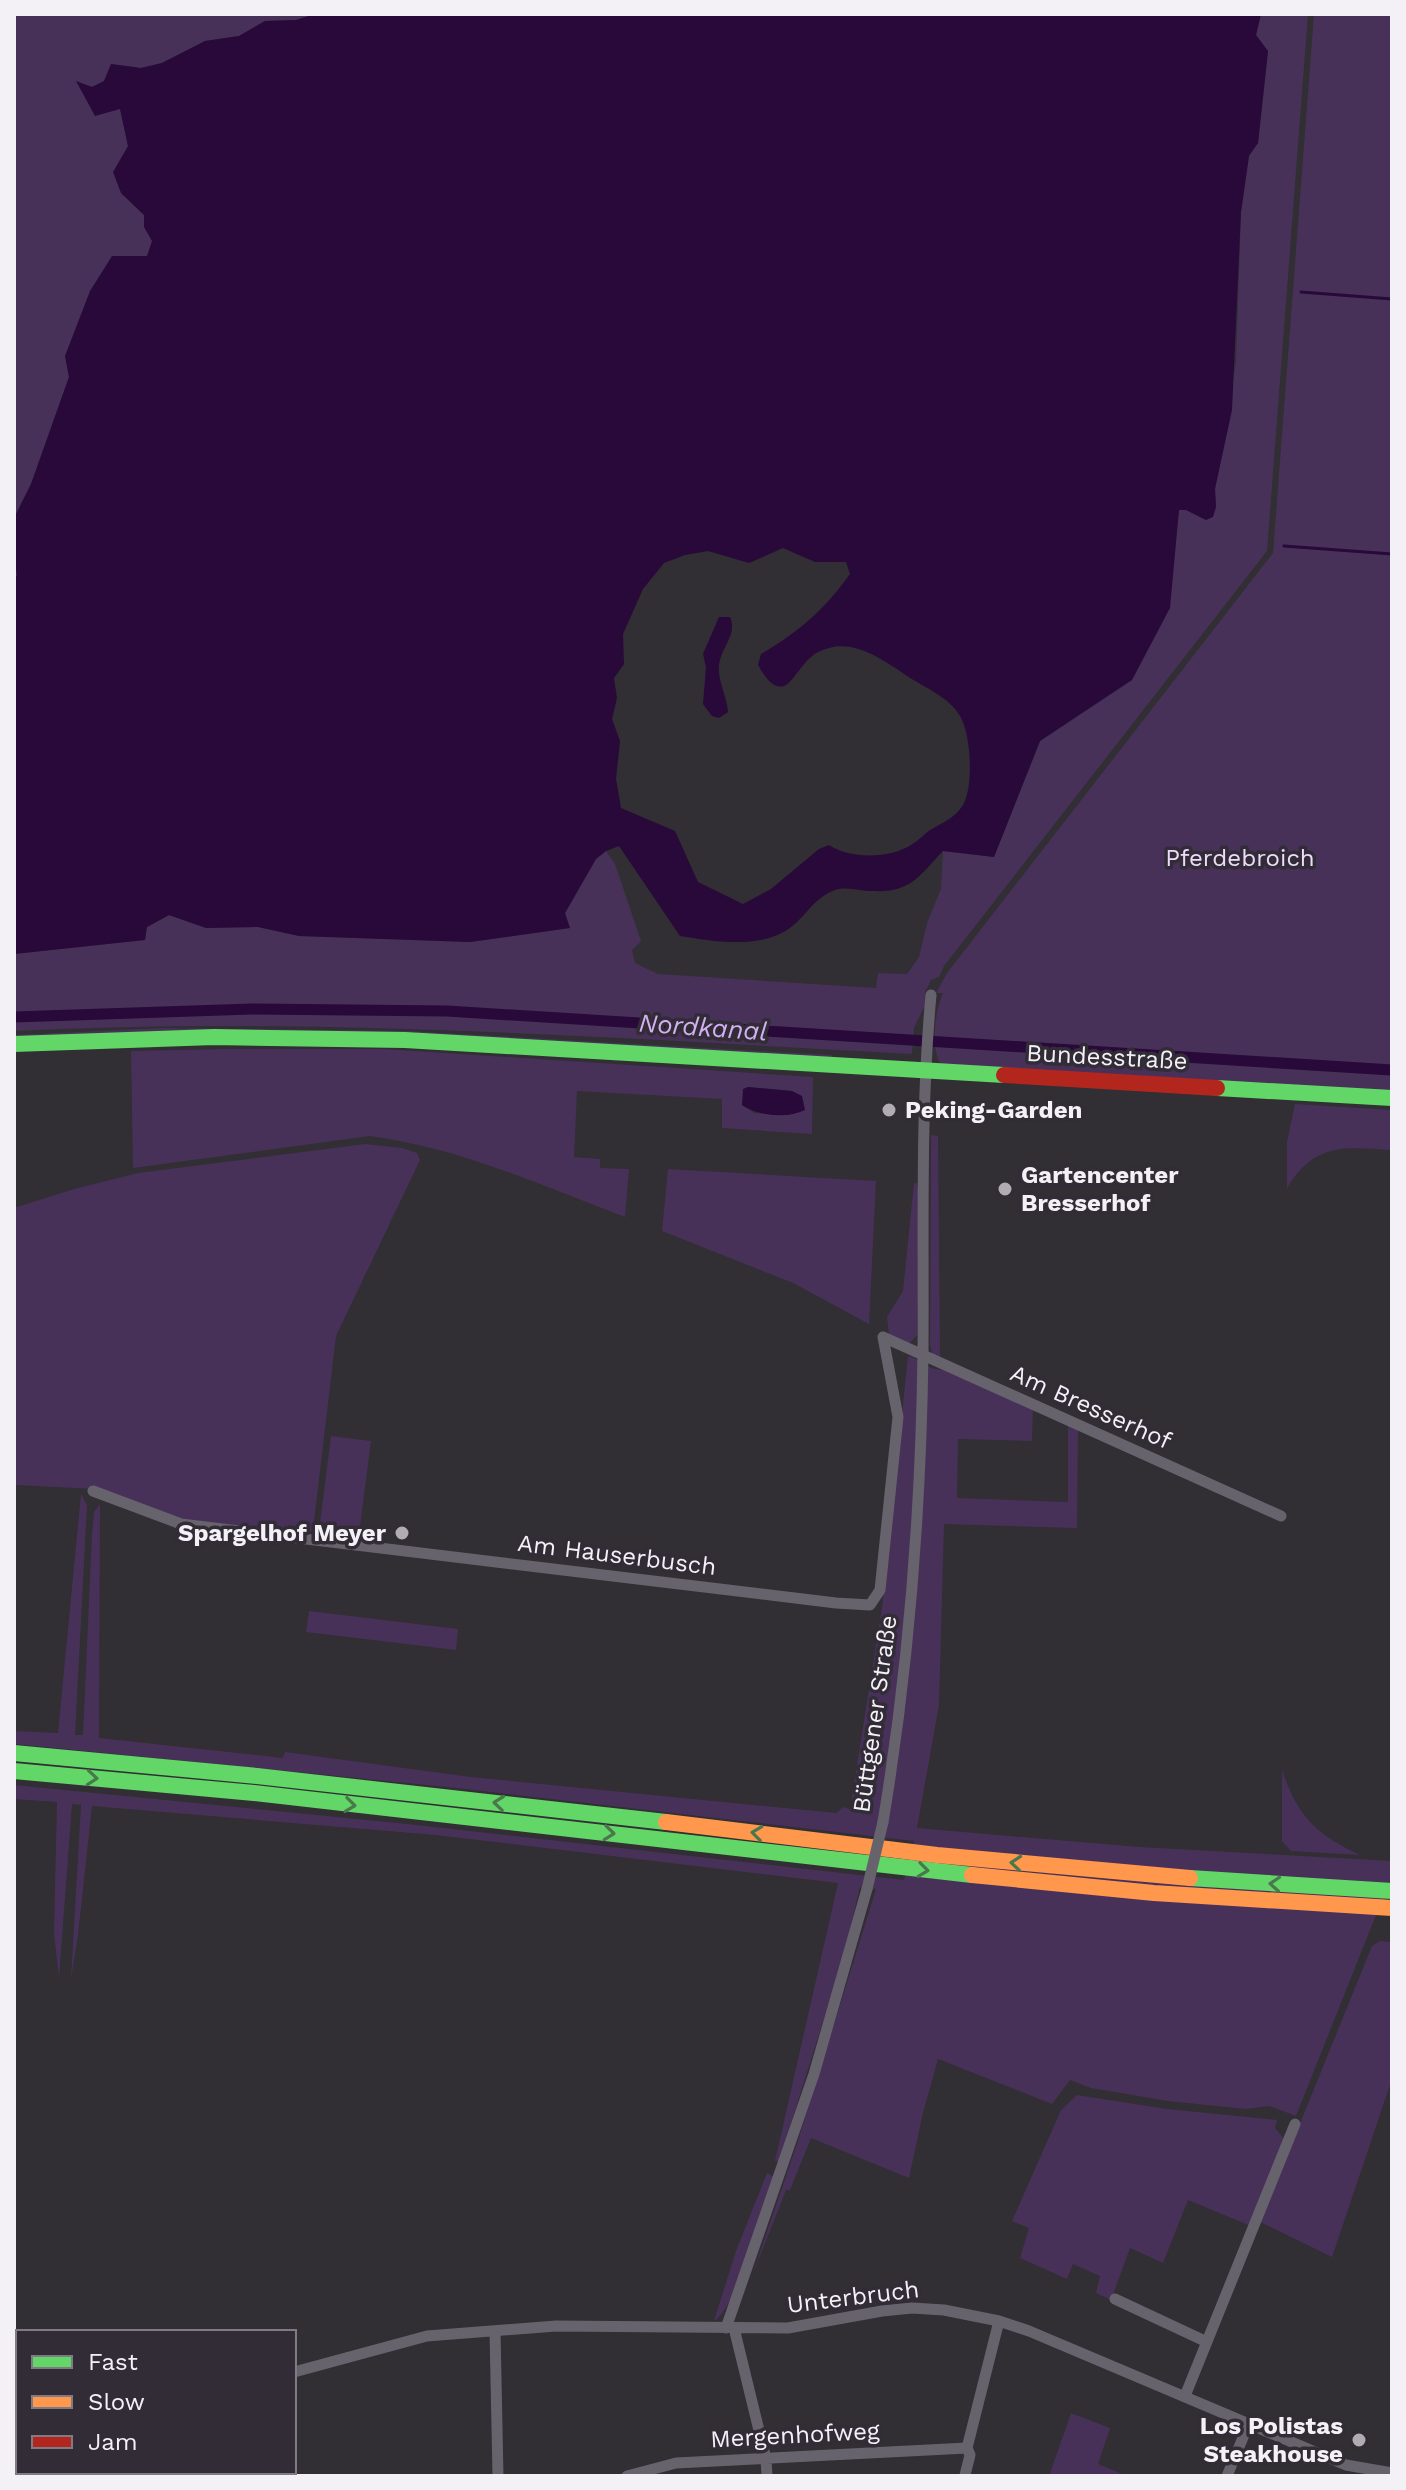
<svg xmlns="http://www.w3.org/2000/svg" width="1406" height="2490" font-family="'Work Sans',sans-serif">
<style>
.green{fill:#473159;fill-rule:evenodd}
.water{fill:#28093a;fill-rule:evenodd}
.lines{fill:none;stroke-linecap:round;stroke-linejoin:round}
.stream{stroke:#28093a;stroke-width:3}
.canal{stroke:#28093a;stroke-width:11}
.street{stroke:#67636c;stroke-width:11}
.fast{stroke:#63d668;stroke-width:16}
.slow{stroke:#ff974d;stroke-width:16}
.jam{stroke:#b3261e;stroke-width:16}
.street-bridge{stroke:#67636c;stroke-width:11}
.oneway{stroke:#48784c}
.poi-dot{fill:#afacb2;stroke:#312c36;stroke-width:3}
.labels{text-anchor:middle;stroke-width:7;stroke-linejoin:round;paint-order:stroke}
.park-label{font-size:24px;fill:#eddafd;stroke:#312c36}
.street-label{font-size:24px;fill:#f3f0f6;stroke:#312c36}
.poi-label{font-size:24px;font-weight:bold;fill:#f3f0f6;stroke:#312c36;text-anchor:start}
.water-label{font-size:26px;font-style:italic;fill:#d4aff3;stroke:#312c36}
</style>
<rect width="100%" height="100%" fill="#312e34"/>
<!-- green -->
<path class="green" d="M14,14H315L296,20L265,21L239,36L205,41L162,63L141,68L112,64L104,81L92,87L77,82L120,109L128,146L121,193L144,215V227L153,241L147,256L65,356L69,377L31,484L14,518Z
M1261,14H1308L1267,551L944,966L939,977L931,980L925,992V1005L914,1028L912,1054C613,1038 314,1016 14,1031V954L144,940L147,927L169,915L206,928L258,927L299,936L470,942L569,928L565,913L596,859L606,851L615,864L641,941L632,950L635,963L658,974L876,988L878,973L907,974L919,957L927,923L941,889L943,851L994,857L1040,741L1131,680L1179,510H1186L1206,520L1216,507L1215,489L1236,362L1241,212L1249,155L1258,143L1268,52L1256,35Z
M1314,14H1392V1093L941,1065C930,1047 935,1012 943,993H936L947,973L1273,553Z
M163,1028L407,1031L832,1055L831,1059L472,1038H14V1035Z
M229,1049H384L813,1077L812,1134L722,1128V1099L577,1091L574,1157L600,1159V1168L629,1169L625,1217C542,1185 459,1148 370,1136L133,1168L131,1051ZM747,1087L792,1091L802,1096L790,1115L754,1113L742,1105Z
M1295,1104L1392,1110V1150C1344,1147 1315,1142 1287,1188V1142Z
M931,1135L938,1136L940,1359L933,1356L930,1345Z
M365,1144L402,1148L417,1153L420,1160L336,1336L313,1530L306,1535L182,1520L97,1489L14,1485V1208L74,1189L138,1173Z
M668,1169L876,1181L869,1324L793,1283L662,1231Z
M914,1183H916L921,1195L917,1335L909,1344L889,1334L887,1317L903,1291Z
M908,1356C926,1361 921,1368 943,1370L1033,1409L1032,1441L958,1439L957,1498L1068,1502V1425L1078,1430L1077,1528L944,1524L939,1705L917,1828L1139,1847L1392,1861V1884L1374,1920L1296,2116L1269,2106L1246,2109L1168,2101L1091,2088L1070,2080L1052,2104L938,2059L923,2113L909,2178L811,2138L790,2190H786L752,2276L797,2144L876,1889L860,1887L844,1955L779,2161H775L838,1883L436,1835L92,1806L78,1935L71,1979L81,1805L72,1804L59,1978L54,1934L57,1802L14,1799V1785L417,1825L904,1880L914,1841L457,1788L14,1744V1731L58,1733L81,1494L87,1505L75,1735H83L92,1534L94,1512L100,1504L99,1738L283,1758L285,1752L471,1777L836,1813L843,1807L850,1809L882,1608Z
M331,1436L371,1441L358,1542L324,1538L319,1531Z
M309,1611L458,1629L456,1650L306,1632Z
M1282,1770C1298,1817 1316,1834 1360,1855L1291,1851L1282,1841Z
M1380,1941L1392,1942V2079L1332,2257L1260,2222L1372,1946Z
M1077,2095L1167,2109L1277,2120L1275,2128L1286,2141L1251,2226L1188,2200L1163,2263L1130,2248L1111,2300L1096,2293L1100,2276L1073,2264L1067,2279L1020,2258L1029,2228L1012,2221L1061,2110Z
M767,2173L774,2177C764,2206 737,2308 714,2321L736,2251Z
M1071,2413L1110,2428L1098,2464L1127,2476H1049Z"/>
<!-- water -->
<path class="water" d="M315,14H1261L1256,35L1268,51L1258,143L1249,156L1241,212L1232,410L1215,489L1216,507L1213,517L1206,520L1186,510H1179L1170,608L1132,680L1040,741L994,857L943,851C919,876 911,893 872,891C859,891 848,886 835,890C817,897 811,908 798,921C769,951 717,942 680,936L619,846L606,851L596,859L565,913L570,928L470,942L299,936L258,927L206,928L169,915L147,927L145,940L14,954V581L17,575L14,557V518L31,484L69,377L65,356L90,291L112,256H147L152,241L144,227V215L121,193L113,172L128,146L120,109L95,116L76,81L92,87L104,81L111,64L141,68L162,63L205,41L239,36L265,21L296,20ZM783,548L815,562H846L850,574C824,610 800,631 761,654L758,665C763,673 772,690 784,686C792,684 804,659 818,652C855,633 888,665 917,682C932,691 951,700 960,716C971,733 974,787 963,805C955,818 942,823 930,830C923,835 918,841 911,845C889,859 850,859 829,845L819,849L771,889L743,904L698,882L675,831L621,808L616,779L620,741L612,719L617,698L614,678L624,664L623,634L643,589L664,563L685,555L708,551L749,563Z
M719,617H730C737,634 724,644 720,660C715,677 727,695 728,712L719,718L712,716L703,704L706,667L703,654Z
M748,1087L792,1091L802,1096L805,1110C787,1119 758,1116 742,1105L743,1089Z"/>
<g class="lines">
<!-- stream -->
<path class="stream" d="M1301,292L1392,299
M1284,546L1392,554"/>
<!-- canal -->
<path class="canal" d="M14,1017L252,1009L447,1011L1392,1070"/>
<!-- street -->
<path class="street" d="M883,1337L1281,1516
M93,1491L181,1524L836,1603L870,1605L880,1590L898,1417L883,1337
M883,1822C909,1666 921,1510 923,1352C924,1233 920,1114 931,995
M1115,2299L1207,2342
M726,2328L814,2074L867,1889
M734,2328L766,2459L767,2476
M495,2331L498,2476
M294,2372L427,2336L556,2326L788,2328L882,2311L912,2308L944,2310L999,2321L1029,2331L1346,2465L1392,2473
M1185,2396L1295,2124
M965,2475L970,2455L967,2448L999,2321
M159,2476L164,2472
M627,2476L676,2463L967,2448
M1227,2476L1249,2423"/>
<!-- fast -->
<path class="fast" d="M14,1044L214,1037L405,1040L1004,1075
M1217,1088L1392,1098
M14,1753L257,1776L666,1822
M14,1771L254,1793L972,1875
M1190,1878L1392,1891"/>
<!-- slow -->
<path class="slow" d="M666,1822L937,1855L1190,1878
M972,1875L1154,1893L1392,1908"/>
<!-- jam -->
<path class="jam" d="M1004,1075L1217,1088"/>
<!-- street-bridge -->
<path class="street-bridge" d="M867,1889L883,1822"/>
</g>
<!-- one-way arrows -->
<defs><path id="oneway-chevron" d="M-2-3.5L2.5 0L-2 3.5" fill="none" stroke-width="1.6" stroke-linecap="round" stroke-linejoin="round" transform="scale(2)"/></defs>
<g class="oneway">
<use href="#oneway-chevron" transform="translate(92 1778) rotate(5)"/>
<use href="#oneway-chevron" transform="translate(499 1803) rotate(-174)"/>
<use href="#oneway-chevron" transform="translate(350 1805) rotate(7)"/>
<use href="#oneway-chevron" transform="translate(609 1833) rotate(6)"/>
<use href="#oneway-chevron" transform="translate(757 1833) rotate(-173)"/>
<use href="#oneway-chevron" transform="translate(1016 1863) rotate(-175)"/>
<use href="#oneway-chevron" transform="translate(923 1870) rotate(7)"/>
<use href="#oneway-chevron" transform="translate(1275 1884) rotate(-176)"/>
</g>
<!-- markers -->
<g class="poi-dot">
<circle cx="889" cy="1110" r="8"/>
<circle cx="1005" cy="1189" r="8"/>
<circle cx="402" cy="1533" r="8"/>
<circle cx="1359" cy="2440" r="8"/>
</g>
<g class="labels">
<!-- park labels -->
<g class="park-label">
<text x="1240" y="866">Pferdebroich</text>
</g>
<!-- street labels -->
<g class="street-label">
<text transform="translate(1107 1057) rotate(3)" y="8">Bundesstraße</text>
<text transform="translate(1091 1407) rotate(24)" y="8">Am Bresserhof</text>
<text transform="translate(617 1555) rotate(7)" y="8">Am Hauserbusch</text>
<text transform="translate(875 1714) rotate(-82)" y="8">Büttgener Straße</text>
<text transform="translate(853 2297) rotate(-7)" y="8">Unterbruch</text>
<text transform="translate(795 2435) rotate(-3)" y="8">Mergenhofweg</text>
</g>
<!-- poi labels -->
<g class="poi-label">
<text x="905" y="1118">Peking-Garden</text>
<text x="1021" y="1183">Gartencenter<tspan x="1021" dy="28">Bresserhof</tspan></text>
<text x="386" y="1541" text-anchor="end">Spargelhof Meyer</text>
<text x="1343" y="2434" text-anchor="end">Los Polistas<tspan x="1343" dy="28">Steakhouse</tspan></text>
</g>
<!-- water labels -->
<g class="water-label">
<text transform="translate(703 1027) rotate(4)" y="9">Nordkanal</text>
</g>
</g>
<!-- border -->
<rect width="1406" height="2490" fill="none" stroke="#f3f0f6" stroke-width="32"/>
<!-- legend -->
<rect x="16" y="2330" width="280" height="144" fill="#312c36" stroke="#7f7a83" stroke-width="2"/>
<rect x="32" y="2356" width="40" height="12" fill="#63d668" stroke="#7f7a83" stroke-width="2"/>
<text x="88" y="2370" font-size="24" fill="#f3f0f6">Fast</text>
<rect x="32" y="2396" width="40" height="12" fill="#ff974d" stroke="#7f7a83" stroke-width="2"/>
<text x="88" y="2410" font-size="24" fill="#f3f0f6">Slow</text>
<rect x="32" y="2436" width="40" height="12" fill="#b3261e" stroke="#7f7a83" stroke-width="2"/>
<text x="88" y="2450" font-size="24" fill="#f3f0f6">Jam</text>
</svg>
